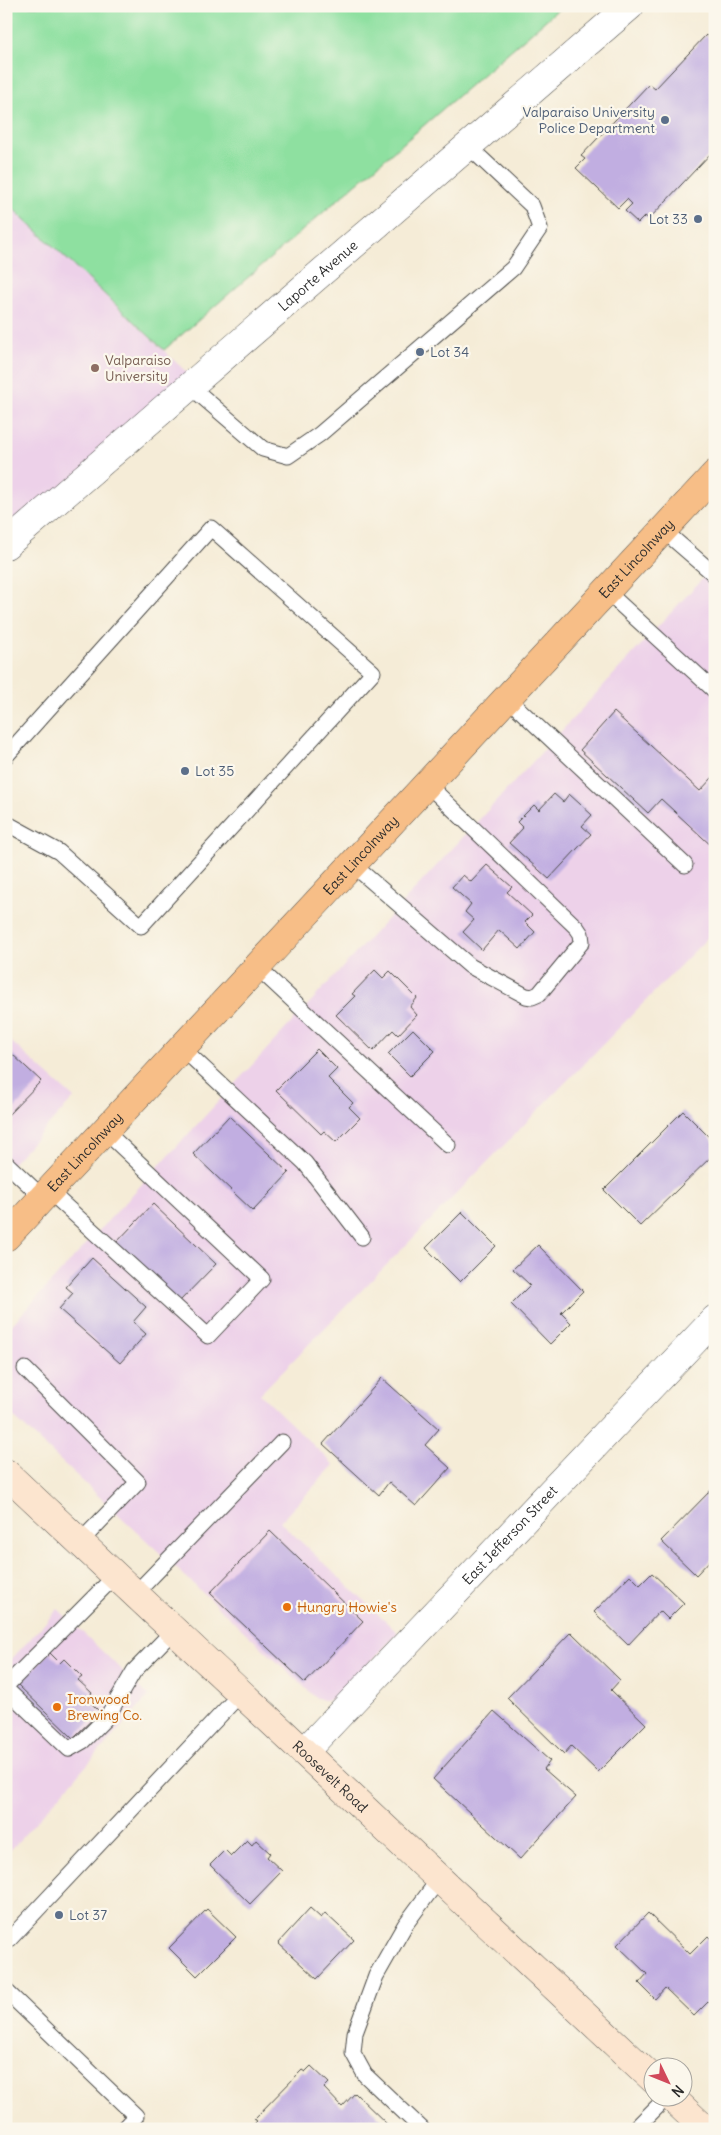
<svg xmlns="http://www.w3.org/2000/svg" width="721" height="2135" font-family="Delius,sans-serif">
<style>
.built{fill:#edd1e9}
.green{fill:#8ee0a0;stroke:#5c8666}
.building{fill:#c1aee1}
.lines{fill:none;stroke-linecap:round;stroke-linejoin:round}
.lane-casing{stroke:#494845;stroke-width:17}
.street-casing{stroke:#494845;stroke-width:29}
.secondary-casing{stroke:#494845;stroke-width:29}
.primary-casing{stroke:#494845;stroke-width:29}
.lane{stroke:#fff;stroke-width:15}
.street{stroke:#fff;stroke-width:28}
.secondary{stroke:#fce5cf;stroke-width:28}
.primary{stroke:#f7be87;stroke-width:28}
.service-dot{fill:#5c6f8a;stroke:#fbf7ec;stroke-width:2}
.education-dot{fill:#8d6e63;stroke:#fbf7ec;stroke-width:2}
.food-dot{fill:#e8710a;stroke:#fbf7ec;stroke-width:2}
.labels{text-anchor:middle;stroke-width:4.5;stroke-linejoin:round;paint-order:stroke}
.service-label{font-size:14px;fill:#4e5e75;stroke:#fbf7ec;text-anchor:start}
.street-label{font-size:14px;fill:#2b2b2b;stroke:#fbf7ec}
.education-label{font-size:14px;fill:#785e54;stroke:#fbf7ec;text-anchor:start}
.food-label{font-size:14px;fill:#c56008;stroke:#fbf7ec;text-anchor:start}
</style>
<rect width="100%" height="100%" fill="#fbf7ec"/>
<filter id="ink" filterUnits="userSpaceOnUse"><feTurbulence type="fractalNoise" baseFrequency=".02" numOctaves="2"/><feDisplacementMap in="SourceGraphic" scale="10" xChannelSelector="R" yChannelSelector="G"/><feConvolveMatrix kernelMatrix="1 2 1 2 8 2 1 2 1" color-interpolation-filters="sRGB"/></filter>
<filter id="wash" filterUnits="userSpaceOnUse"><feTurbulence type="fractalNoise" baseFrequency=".0096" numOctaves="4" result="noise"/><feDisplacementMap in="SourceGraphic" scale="20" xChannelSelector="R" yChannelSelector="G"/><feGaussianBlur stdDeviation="1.12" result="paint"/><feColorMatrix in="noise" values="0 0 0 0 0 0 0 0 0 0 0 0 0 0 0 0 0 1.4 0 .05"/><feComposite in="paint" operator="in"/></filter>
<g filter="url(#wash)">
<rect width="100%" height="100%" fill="#f5ecd7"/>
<!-- built -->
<path class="built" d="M6,202L196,381L6,545Z
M715,565V930L260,1394L334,1465L280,1522L398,1633L337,1697L326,1701L315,1697L6,1410V1331Z
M6,1037L74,1098L6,1170Z
M58,1609L149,1696L6,1855V1665Z"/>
<!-- green -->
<path class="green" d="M6,6H562L164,350L6,202Z"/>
<g id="blocks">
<!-- building -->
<path class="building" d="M706,35L715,43V152L713,151L649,219L645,216L638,223L625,211L632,204L627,199L618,208L576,168L585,159L581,156L649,84L655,89Z
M614,712L700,791L713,777L715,778V849L661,799L648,813L580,750Z
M554,794L563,802L569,794L592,815L582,826L591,834L549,879L509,843L523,828L517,822L534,805L539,810Z
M487,865L512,887L507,892L532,915L525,922L535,932L520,949L499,930L482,950L463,932L474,920L465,912L471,904L452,887L463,875L471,882Z
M375,970L383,978L390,971L417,998L410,1007L417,1015L398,1035L393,1030L373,1051L336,1015L355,996L352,994Z
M413,1029L435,1051L410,1076L388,1054Z
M317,1049L337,1069L328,1078L353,1103L349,1107L360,1118L336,1142L324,1131L321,1134L276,1090Z
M11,1053L41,1081L6,1117V1058Z
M683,1111L715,1143V1153L640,1226L604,1190Z
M229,1116L289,1173L253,1211L193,1154Z
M153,1204L216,1264L177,1304L115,1244Z
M462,1212L496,1246L460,1282L426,1248Z
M538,1245L583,1291L561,1313L571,1323L550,1344L511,1304L530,1285L513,1269Z
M92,1258L146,1307L133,1322L146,1334L120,1363L59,1309L73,1293L66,1287Z
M382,1378L439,1429L425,1445L450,1468L416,1506L389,1482L379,1495L323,1444Z
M714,1487L715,1555L696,1575L661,1541Z
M270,1531L363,1621L305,1683L210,1593Z
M652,1573L684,1603L668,1619L660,1611L628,1645L594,1612L630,1575L640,1585Z
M571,1632L620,1680L611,1690L646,1724L598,1772L571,1746L564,1754L507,1698Z
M50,1653L60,1663L64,1659L82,1677L78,1680L92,1693L87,1699L100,1712L73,1738L18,1685Z
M494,1711L550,1761L544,1769L576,1797L520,1859L433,1779Z
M247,1840L252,1845L256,1840L270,1853L267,1857L282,1871L250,1904L210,1865L225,1850L231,1856Z
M310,1908L321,1918L325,1913L354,1940L317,1979L278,1943Z
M207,1909L236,1937L197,1976L169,1948Z
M648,1913L690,1954L708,1936L715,1943V1995L694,2016L665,1988L655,1999L639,1983L647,1974L617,1945Z
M311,2066L329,2083L324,2088L342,2107L355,2093L392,2129H249L257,2121L254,2119L302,2070L305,2072Z"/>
</g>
</g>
<g filter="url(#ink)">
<use href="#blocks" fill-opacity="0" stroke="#494845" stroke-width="1"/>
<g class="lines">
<!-- lane casing -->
<g class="lane-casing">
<path id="lane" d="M190,386L263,449L288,456L320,434L513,268L540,228L532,206L468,146
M663,530L715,575
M606,591L715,691
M507,698L685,865
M6,756L211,528L373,672L141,926L59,852L6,823
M352,864L470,966L526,996L532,997L539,994L582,942L581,934L577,928L427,784
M257,967L448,1145
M182,1048L305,1163L362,1237
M6,1163L43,1198
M49,1191L208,1336L262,1279L105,1131
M25,1369L138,1482L80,1542
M135,1594L282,1442
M6,1686L116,1575
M6,1689L69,1749L83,1741L107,1717L134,1671L174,1630
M6,1943L241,1693
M6,1991L136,2116L124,2129
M422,2129L365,2075L353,2053L355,2033L376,1976L405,1925L439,1879
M635,2129L666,2098"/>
</g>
<!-- street casing -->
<g class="street-casing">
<g id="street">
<path id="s1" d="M6,545L630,6"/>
<path id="s2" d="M304,1752L715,1319"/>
</g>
</g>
<!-- secondary casing -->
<g class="secondary-casing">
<g id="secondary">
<path id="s3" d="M6,1473L654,2080"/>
<path d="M672,2098L705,2129"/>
</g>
</g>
<!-- primary casing -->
<g class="primary-casing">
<g id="primary">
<path id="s4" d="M6,1237L715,474"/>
</g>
</g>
<!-- lane -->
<use href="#lane" class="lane"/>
<!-- street -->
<use href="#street" class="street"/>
<!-- secondary -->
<use href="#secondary" class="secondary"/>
<!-- primary -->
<use href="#primary" class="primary"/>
</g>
</g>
<!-- markers -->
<g class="service-dot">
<circle cx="665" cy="120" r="5"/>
<circle cx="698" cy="219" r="5"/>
<circle cx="420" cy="352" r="5"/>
<circle cx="185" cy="771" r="5"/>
<circle cx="59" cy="1915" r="5"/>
</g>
<circle class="education-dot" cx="95" cy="368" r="5"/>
<g class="food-dot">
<circle cx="287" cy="1607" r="5"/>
<circle cx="57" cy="1707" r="5"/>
</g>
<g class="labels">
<!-- service labels -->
<g class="service-label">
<text x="655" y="117" text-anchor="end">Valparaiso University<tspan x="655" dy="16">Police Department</tspan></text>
<text x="688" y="224" text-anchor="end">Lot 33</text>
<text x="430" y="357">Lot 34</text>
<text x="195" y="776">Lot 35</text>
<text x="69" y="1920">Lot 37</text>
</g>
<!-- street labels -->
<g class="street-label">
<text dy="5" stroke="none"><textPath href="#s1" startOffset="412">Laporte Avenue</textPath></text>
<text dy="5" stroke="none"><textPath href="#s4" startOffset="926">East Lincolnway</textPath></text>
<text dy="5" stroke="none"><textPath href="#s4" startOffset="521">East Lincolnway</textPath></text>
<text dy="5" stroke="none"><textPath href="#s4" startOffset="116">East Lincolnway</textPath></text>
<text dy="5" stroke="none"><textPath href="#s2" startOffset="299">East Jefferson Street</textPath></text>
<text dy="5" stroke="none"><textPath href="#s3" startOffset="444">Roosevelt Road</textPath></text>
</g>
<!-- education labels -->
<g class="education-label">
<text x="105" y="365">Valparaiso<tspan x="105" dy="16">University</tspan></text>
</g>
<!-- food labels -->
<g class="food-label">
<text x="297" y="1612">Hungry Howie's</text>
<text x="67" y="1704">Ironwood<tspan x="67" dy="16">Brewing Co.</tspan></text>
</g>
</g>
<!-- margin -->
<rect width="721" height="2135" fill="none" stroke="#fbf7ec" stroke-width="25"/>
<!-- north arrow -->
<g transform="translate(668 2082) rotate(133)"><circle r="24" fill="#fbf7ec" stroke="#a8a59f"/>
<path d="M0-4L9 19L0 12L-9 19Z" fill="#d1495b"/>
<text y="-8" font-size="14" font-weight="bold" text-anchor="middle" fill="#2b2b2b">N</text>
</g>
</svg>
